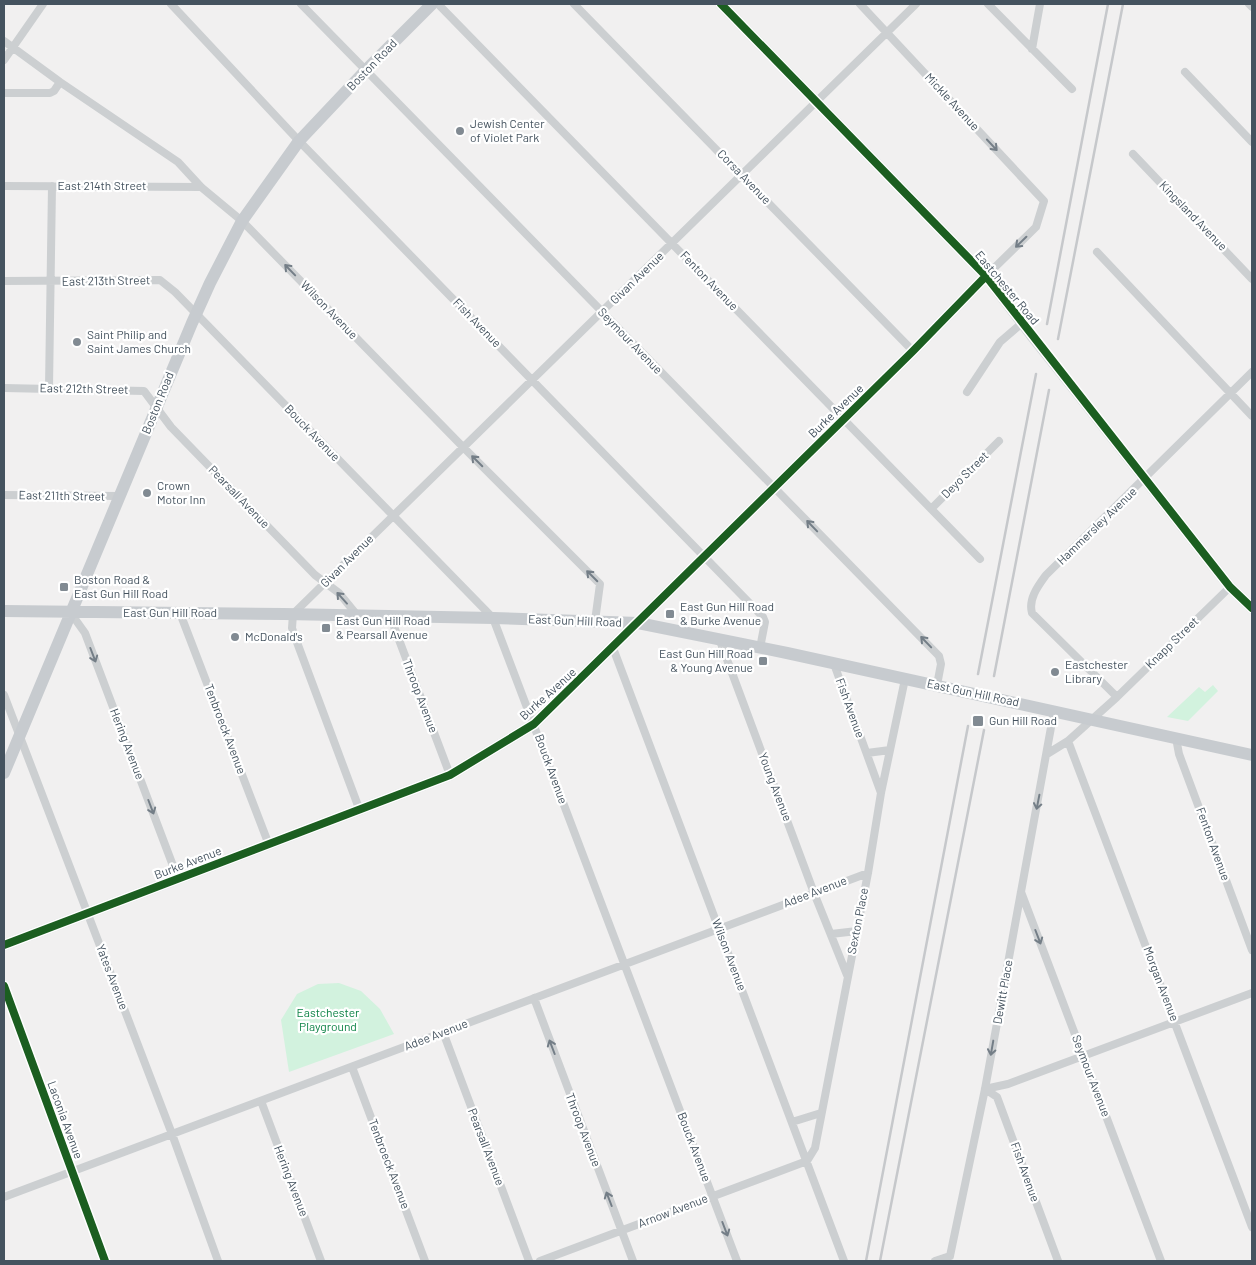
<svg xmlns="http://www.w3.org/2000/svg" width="1256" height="1265" font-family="Barlow,sans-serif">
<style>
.green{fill:#d2f2de}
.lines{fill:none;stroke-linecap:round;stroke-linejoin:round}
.minor{stroke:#cccfd1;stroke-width:8}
.tertiary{stroke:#cccfd1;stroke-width:10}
.secondary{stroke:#ccd1d4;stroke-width:11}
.primary{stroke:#c7cbcf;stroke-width:12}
.rail{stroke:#c6c8cb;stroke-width:2.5}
.secondary-bridge{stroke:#ccd1d4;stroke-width:11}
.cycleway-casing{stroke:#fff;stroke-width:11}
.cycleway{stroke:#1b5e20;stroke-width:8}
.oneway{stroke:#747e87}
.poi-dot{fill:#818a92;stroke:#fff;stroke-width:2}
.labels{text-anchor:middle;stroke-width:4.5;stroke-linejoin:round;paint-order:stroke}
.street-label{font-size:12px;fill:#45535f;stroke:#fff}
.poi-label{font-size:12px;fill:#45535f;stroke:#fff;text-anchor:start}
.park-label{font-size:12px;fill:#0d8346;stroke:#fff}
</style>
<rect width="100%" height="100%" fill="#f1f0f0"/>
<!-- green -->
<path class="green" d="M1213,685L1218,691L1188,721L1167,717L1199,687L1205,692Z
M339,983L361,991L380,1009L394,1034L289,1072L281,1020L297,994L318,984Z"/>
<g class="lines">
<!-- minor -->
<path class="minor" d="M171,4L299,141L763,617L765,622L760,648
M301,4L939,656L941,664L937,685
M438,4L980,559
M574,4L913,351
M860,4L1044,201L1036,227L986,276
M988,4L1072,89
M1249,4L1252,7
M4,41L60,82L178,162L201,187L242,221L463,447L600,584L595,621
M1032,49L1040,4
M4,60L43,4
M1185,72L1252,142
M4,93H50L54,91L60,82
M1133,154L1252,279
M4,186L201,187
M1097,252L1252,416
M4,281L160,280L175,292L493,618L737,1261
M4,388L144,391L171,427L315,575L339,593L357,615
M49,388L52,186
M967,392L1000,342L1022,323
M4,495L119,496
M931,509L999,441
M70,612L85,633L178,879
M180,613L269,845
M390,616L450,775
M719,638L814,893L847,975
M613,648L844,1261
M834,664L881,793
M4,695L172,1134L218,1261
M1117,697L1032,613C1028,599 1038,586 1046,575L1252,372
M1176,738L1179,754L1252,950
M1068,741L1252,1227
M867,753L890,750
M1047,754L1068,741L1117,697L1230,587
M360,811L295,637L292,628L293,614L916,4
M1021,892L1161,1261
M831,934L857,931
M534,998L633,1261
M443,1032L529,1261
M352,1067L425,1261
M985,1089L1008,1084L1252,993
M985,1089L997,1097L1058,1261
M261,1101L321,1261
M792,1122L821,1113
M4,1197L868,873
M950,1256L985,1089L1054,711
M540,1261L807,1161L815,1148L868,873L881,793L905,679
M935,1261L950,1256"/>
<!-- tertiary -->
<path class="tertiary" d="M4,986L105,1261"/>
<!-- secondary -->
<path class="secondary" d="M721,4L986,276L1032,336
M1064,376L1230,587L1252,608
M4,945L450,775L534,724L913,351L986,276"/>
<!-- primary -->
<path class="primary" d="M4,611L284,614L493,618L638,623L787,653L1252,755
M4,773L192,323L210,283L242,221L299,141L366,70L432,4"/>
<!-- rail -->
<path class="rail" d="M1047,324L1108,4
M1058,339L1123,4
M978,674L1036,374
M994,676L1049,390
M866,1261L968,726
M880,1261L984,730"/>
<!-- secondary-bridge -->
<path class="secondary-bridge" d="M1032,336L1064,376"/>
<!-- cycleway casing -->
<g class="cycleway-casing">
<path id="cycleway" d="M721,4L986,276L1230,587L1252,608
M4,945L450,775L534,724L913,351L986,276
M4,986L105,1261"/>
</g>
<!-- cycleway -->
<use href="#cycleway" class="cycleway"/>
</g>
<!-- one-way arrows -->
<defs><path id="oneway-shaft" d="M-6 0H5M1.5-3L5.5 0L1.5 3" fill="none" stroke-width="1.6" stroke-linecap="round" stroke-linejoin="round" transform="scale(1.25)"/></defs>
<g class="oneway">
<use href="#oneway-shaft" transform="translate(992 145) rotate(47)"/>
<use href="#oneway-shaft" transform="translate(1021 242) rotate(136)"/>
<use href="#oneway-shaft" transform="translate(290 270) rotate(-134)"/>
<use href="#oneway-shaft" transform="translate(477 461) rotate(-135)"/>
<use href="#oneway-shaft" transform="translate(812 526) rotate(-134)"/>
<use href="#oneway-shaft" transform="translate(592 576) rotate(-135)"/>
<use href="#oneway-shaft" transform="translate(342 598) rotate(-132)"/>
<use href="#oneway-shaft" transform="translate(926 642) rotate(-134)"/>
<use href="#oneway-shaft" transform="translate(93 655) rotate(69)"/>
<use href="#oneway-shaft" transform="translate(1038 802) rotate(101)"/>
<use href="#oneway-shaft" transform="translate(151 807) rotate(69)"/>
<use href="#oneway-shaft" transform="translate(1038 937) rotate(69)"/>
<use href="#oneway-shaft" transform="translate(552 1047) rotate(-111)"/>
<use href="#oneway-shaft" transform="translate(992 1048) rotate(100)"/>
<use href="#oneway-shaft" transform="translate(609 1199) rotate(-111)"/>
<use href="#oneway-shaft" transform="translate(725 1229) rotate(69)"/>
</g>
<!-- markers -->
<g class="poi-dot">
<circle cx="460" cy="131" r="5"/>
<circle cx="77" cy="342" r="5"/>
<circle cx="147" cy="493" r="5"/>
<rect x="59" y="582" width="10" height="10" rx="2.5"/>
<rect x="665" y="609" width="10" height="10" rx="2.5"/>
<rect x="321" y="623" width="10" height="10" rx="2.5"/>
<circle cx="235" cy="637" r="5"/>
<rect x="758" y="656" width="10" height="10" rx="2.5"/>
<circle cx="1055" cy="672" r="5"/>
<rect x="972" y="715" width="12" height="12" rx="2.5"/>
</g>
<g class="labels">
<!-- street labels -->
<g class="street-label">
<text transform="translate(372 65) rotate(-46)" y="4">Boston Road</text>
<text transform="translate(952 102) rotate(47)" y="4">Mickle Avenue</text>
<text transform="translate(744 177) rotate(46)" y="4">Corsa Avenue</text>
<text x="102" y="190">East 214th Street</text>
<text transform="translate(1193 216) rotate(46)" y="4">Kingsland Avenue</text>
<text transform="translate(637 278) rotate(-44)" y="4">Givan Avenue</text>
<text transform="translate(106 281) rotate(-1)" y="4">East 213th Street</text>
<text transform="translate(709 281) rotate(46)" y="4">Fenton Avenue</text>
<text transform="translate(1007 288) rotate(50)" y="4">Eastchester Road</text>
<text transform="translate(329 310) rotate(46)" y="4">Wilson Avenue</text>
<text transform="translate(477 323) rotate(46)" y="4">Fish Avenue</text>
<text transform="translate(630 341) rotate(46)" y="4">Seymour Avenue</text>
<text transform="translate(84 389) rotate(1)" y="4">East 212th Street</text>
<text transform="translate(158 403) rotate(-68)" y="4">Boston Road</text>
<text transform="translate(836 411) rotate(-44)" y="4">Burke Avenue</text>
<text transform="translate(312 433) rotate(46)" y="4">Bouck Avenue</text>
<text transform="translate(965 475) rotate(-45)" y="4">Deyo Street</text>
<text transform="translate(62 496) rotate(1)" y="4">East 211th Street</text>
<text transform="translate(239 497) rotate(46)" y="4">Pearsall Avenue</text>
<text transform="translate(1097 526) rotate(-44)" y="4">Hammersley Avenue</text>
<text transform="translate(347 561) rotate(-45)" y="4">Givan Avenue</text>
<text x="170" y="617">East Gun Hill Road</text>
<text transform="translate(575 621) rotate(2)" y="4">East Gun Hill Road</text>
<text transform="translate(1172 643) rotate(-44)" y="4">Knapp Street</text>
<text transform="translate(973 693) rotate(12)" y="4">East Gun Hill Road</text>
<text transform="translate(548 694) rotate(-42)" y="4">Burke Avenue</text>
<text transform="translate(420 696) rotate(69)" y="4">Throop Avenue</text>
<text transform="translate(850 708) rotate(70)" y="4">Fish Avenue</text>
<text transform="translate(225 729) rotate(69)" y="4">Tenbroeck Avenue</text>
<text transform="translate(127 744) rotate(69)" y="4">Hering Avenue</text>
<text transform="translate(551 769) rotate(70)" y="4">Bouck Avenue</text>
<text transform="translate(775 787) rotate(69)" y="4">Young Avenue</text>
<text transform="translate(1213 844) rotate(70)" y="4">Fenton Avenue</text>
<text transform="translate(188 863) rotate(-21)" y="4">Burke Avenue</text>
<text transform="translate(815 892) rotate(-21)" y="4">Adee Avenue</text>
<text transform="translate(858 921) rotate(-79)" y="4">Sexton Place</text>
<text transform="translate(729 955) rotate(69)" y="4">Wilson Avenue</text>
<text transform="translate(112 977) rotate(69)" y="4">Yates Avenue</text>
<text transform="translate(1161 984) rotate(69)" y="4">Morgan Avenue</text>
<text transform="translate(1003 992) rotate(-80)" y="4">Dewitt Place</text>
<text transform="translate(436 1035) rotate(-21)" y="4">Adee Avenue</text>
<text transform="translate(1091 1076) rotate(69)" y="4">Seymour Avenue</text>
<text transform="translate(65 1120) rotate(70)" y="4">Laconia Avenue</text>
<text transform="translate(583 1130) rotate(69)" y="4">Throop Avenue</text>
<text transform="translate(486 1147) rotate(69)" y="4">Pearsall Avenue</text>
<text transform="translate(694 1147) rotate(69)" y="4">Bouck Avenue</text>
<text transform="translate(389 1164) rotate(69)" y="4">Tenbroeck Avenue</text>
<text transform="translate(1025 1172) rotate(70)" y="4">Fish Avenue</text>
<text transform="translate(291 1181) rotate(69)" y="4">Hering Avenue</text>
<text transform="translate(673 1211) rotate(-21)" y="4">Arnow Avenue</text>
</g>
<!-- poi labels -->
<g class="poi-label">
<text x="470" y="128">Jewish Center<tspan x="470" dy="14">of Violet Park</tspan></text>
<text x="87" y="339">Saint Philip and<tspan x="87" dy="14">Saint James Church</tspan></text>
<text x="157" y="490">Crown<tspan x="157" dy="14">Motor Inn</tspan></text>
<text x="74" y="584">Boston Road &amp;<tspan x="74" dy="14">East Gun Hill Road</tspan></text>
<text x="680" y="611">East Gun Hill Road<tspan x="680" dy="14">&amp; Burke Avenue</tspan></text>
<text x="336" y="625">East Gun Hill Road<tspan x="336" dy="14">&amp; Pearsall Avenue</tspan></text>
<text x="245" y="641">McDonald's</text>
<text x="753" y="658" text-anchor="end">East Gun Hill Road<tspan x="753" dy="14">&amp; Young Avenue</tspan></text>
<text x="1065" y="669">Eastchester<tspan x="1065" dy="14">Library</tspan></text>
<text x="989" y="725">Gun Hill Road</text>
</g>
<!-- park labels -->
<g class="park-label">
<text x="328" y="1017">Eastchester<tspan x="328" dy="14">Playground</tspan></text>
</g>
</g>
<!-- border -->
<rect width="1256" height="1265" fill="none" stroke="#45535f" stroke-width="10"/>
</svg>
